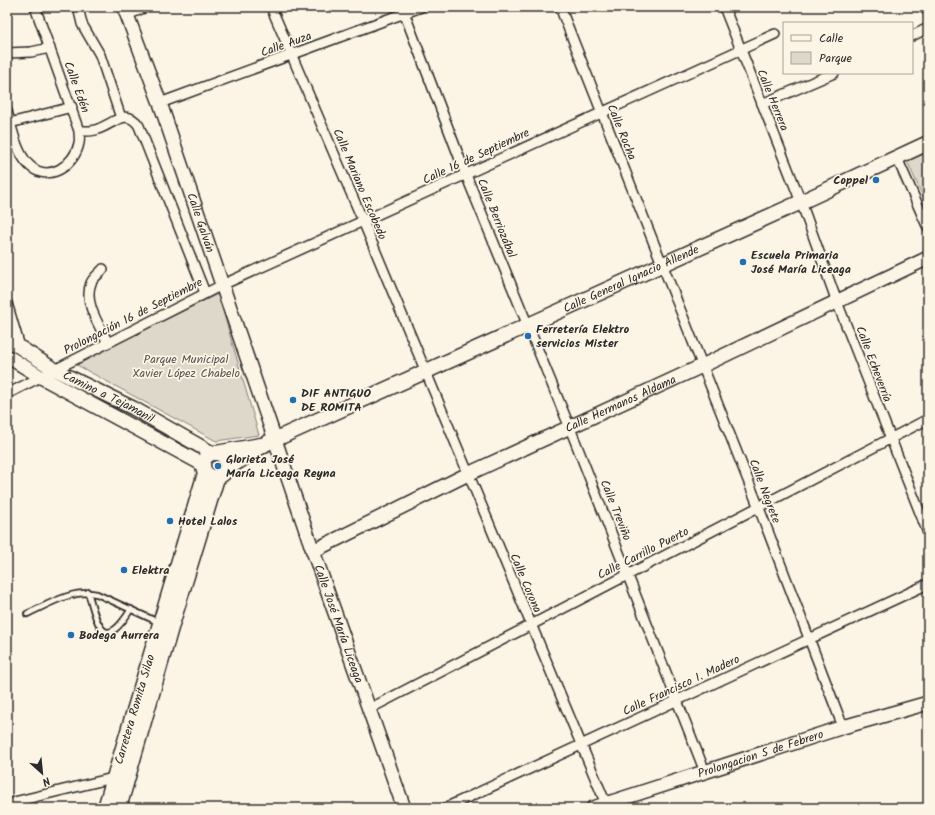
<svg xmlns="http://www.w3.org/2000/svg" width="935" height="815" font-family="Kalam,sans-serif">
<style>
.green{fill:#ded8ca;stroke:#84827a}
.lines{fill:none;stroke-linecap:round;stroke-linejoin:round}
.lane-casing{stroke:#2b2b2b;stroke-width:8}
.street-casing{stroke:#2b2b2b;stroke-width:12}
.secondary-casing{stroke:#2b2b2b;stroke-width:16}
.primary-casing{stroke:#2b2b2b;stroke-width:17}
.lane{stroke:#fcf5e5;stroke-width:4.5}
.street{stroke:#fcf5e5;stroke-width:9}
.secondary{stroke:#fcf5e5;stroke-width:13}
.primary{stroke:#fcf5e5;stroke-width:14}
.poi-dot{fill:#1f6fb2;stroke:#fcf5e5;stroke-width:1.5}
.labels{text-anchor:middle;stroke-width:3.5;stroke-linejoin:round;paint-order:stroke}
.street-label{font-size:12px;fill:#2b2b2b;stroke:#fcf5e5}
.poi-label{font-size:12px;font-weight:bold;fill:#2b2b2b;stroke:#fcf5e5;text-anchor:start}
.park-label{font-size:12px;fill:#585653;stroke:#fcf5e5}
</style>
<rect width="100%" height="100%" fill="#fcf5e5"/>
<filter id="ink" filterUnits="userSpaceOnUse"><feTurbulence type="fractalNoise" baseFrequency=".025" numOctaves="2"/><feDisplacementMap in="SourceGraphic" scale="8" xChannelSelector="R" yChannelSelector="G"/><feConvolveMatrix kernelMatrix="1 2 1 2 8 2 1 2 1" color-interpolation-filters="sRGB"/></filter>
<g filter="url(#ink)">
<!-- green -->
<path class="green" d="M928,152V208L907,161Z
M218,294L259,435L216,441L75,364Z"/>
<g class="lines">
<!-- lane casing -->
<g class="lane-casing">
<path id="lane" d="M88,592C97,623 103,655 131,609
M27,614C49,604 72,589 97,594L158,622"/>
</g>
<!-- street casing -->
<g class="street-casing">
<path id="street" d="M78,7L82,24L100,55L121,118
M271,7L363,221L606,804
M402,7L466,175L570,428L705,772
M560,7L759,508L843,727
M724,7L801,202L837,302L928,533
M923,7L928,11
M127,15L146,7
M912,36L928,28
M7,53L31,52L50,48
M160,103L421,7
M762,104L834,73
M7,111C12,128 16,152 29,165C48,184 75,165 79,143C80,140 79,135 79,131L35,7
M10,123L72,107
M79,131C86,131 92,132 98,129C113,124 127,107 139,126L205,293
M897,158L928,228
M103,269C100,273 93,278 91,283C83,303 100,326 108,343
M7,303L20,347
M7,394L222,285L775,34
M369,709C555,611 742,516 928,419
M7,805L18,801L117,777
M445,808L928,584"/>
</g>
<!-- secondary casing -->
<g class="secondary-casing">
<g id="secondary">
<path id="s1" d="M124,7L160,103L313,551L404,808"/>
<path id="s2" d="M7,339L55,370L133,408L212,453"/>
<path d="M7,356L41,377L202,464"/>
<path id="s3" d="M313,551L468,474L702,366L928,258"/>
<path id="s4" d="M593,808L843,727L928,703"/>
</g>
</g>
<!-- primary casing -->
<g class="primary-casing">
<g id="primary">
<circle cx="215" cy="465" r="12"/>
<path d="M216,453L261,445"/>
<path id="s5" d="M227,469L267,443L801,202L928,143"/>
<path id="s6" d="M105,808L205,473"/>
<path d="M119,808L171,628L217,478"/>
</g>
</g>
<!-- lane -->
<use href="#lane" class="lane"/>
<!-- street -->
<use href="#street" class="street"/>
<!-- secondary -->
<use href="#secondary" class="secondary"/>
<!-- primary -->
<use href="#primary" class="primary"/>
</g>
</g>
<!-- markers -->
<g class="poi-dot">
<circle cx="876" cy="180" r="4"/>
<circle cx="743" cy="262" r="4"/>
<circle cx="528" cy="336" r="4"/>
<circle cx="293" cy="400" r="4"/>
<circle cx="218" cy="466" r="4"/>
<circle cx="170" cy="521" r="4"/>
<circle cx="124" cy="570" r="4"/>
<circle cx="71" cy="635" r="4"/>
</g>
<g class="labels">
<!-- street labels -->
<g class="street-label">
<text transform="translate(286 44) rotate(-20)" y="4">Calle Auza</text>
<text transform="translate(77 87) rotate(70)" y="4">Calle Edén</text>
<text transform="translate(773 100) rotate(68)" y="4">Calle Herrera</text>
<text transform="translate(622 132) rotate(68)" y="4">Calle Rocha</text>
<text transform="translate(476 156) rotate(-25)" y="4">Calle 16 de Septiembre</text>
<text transform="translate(360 184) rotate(67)" y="4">Calle Mariano Escobedo</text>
<text transform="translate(497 218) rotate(68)" y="4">Calle Berriozábal</text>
<text dy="4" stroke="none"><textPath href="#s1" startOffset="229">Calle Galván</textPath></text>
<text dy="4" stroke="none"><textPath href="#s5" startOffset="447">Calle General Ignacio Allende</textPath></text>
<text transform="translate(133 316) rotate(-27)" y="4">Prolongación 16 de Septiembre</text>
<text transform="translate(874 364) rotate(69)" y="4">Calle Echeverría</text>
<text dy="4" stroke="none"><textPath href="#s2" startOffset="117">Camino a Tejamanil</textPath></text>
<text dy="4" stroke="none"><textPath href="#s3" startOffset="341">Calle Hermanos Aldama</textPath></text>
<text transform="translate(765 491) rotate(69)" y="4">Calle Negrete</text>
<text transform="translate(616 510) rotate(68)" y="4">Calle Treviño</text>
<text transform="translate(643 553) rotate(-27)" y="4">Calle Carrillo Puerto</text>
<text transform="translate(526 583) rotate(67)" y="4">Calle Corona</text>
<text dy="4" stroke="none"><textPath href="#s1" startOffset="653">Calle José María Liceaga</textPath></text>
<text transform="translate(681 685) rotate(-25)" y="4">Calle Francisco I. Madero</text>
<text dy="4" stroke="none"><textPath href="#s6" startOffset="103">Carretera Romita Silao</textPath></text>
<text dy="4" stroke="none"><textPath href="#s4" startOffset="176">Prolongacion 5 de Febrero</textPath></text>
</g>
<!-- poi labels -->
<g class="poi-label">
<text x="868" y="184" text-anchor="end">Coppel</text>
<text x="751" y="259">Escuela Primaria<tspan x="751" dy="14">José María Liceaga</tspan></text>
<text x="536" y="333">Ferretería Elektro<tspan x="536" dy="14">servicios Mister</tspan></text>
<text x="301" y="397">DIF ANTIGUO<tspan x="301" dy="14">DE ROMITA</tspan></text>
<text x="226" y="463">Glorieta José<tspan x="226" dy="14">María Liceaga Reyna</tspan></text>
<text x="178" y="525">Hotel Lalos</text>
<text x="132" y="574">Elektra</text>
<text x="79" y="639">Bodega Aurrera</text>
</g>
<!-- park labels -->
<g class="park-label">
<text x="186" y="363">Parque Municipal<tspan x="186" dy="14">Xavier López Chabelo</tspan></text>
</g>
</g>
<!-- margin -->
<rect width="935" height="815" fill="none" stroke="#fcf5e5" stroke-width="24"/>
<rect x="12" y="12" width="911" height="791" fill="none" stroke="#2b2b2b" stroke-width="1.5" filter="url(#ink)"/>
<!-- legend -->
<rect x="783" y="22" width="130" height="52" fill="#fcf5e5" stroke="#a8a49b"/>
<rect x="791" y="35" width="20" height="6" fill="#fcf5e5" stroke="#a8a49b"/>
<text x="819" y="42" font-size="12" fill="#2b2b2b">Calle</text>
<rect x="791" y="52" width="20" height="12" fill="#ded8ca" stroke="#a8a49b"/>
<text x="819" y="62" font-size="12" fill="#2b2b2b">Parque</text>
<!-- north arrow -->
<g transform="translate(42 773) rotate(153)" stroke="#fcf5e5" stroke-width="3" paint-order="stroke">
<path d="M0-3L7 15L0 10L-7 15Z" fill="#2b2b2b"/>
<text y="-6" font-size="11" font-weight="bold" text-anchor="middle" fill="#2b2b2b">N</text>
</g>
</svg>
